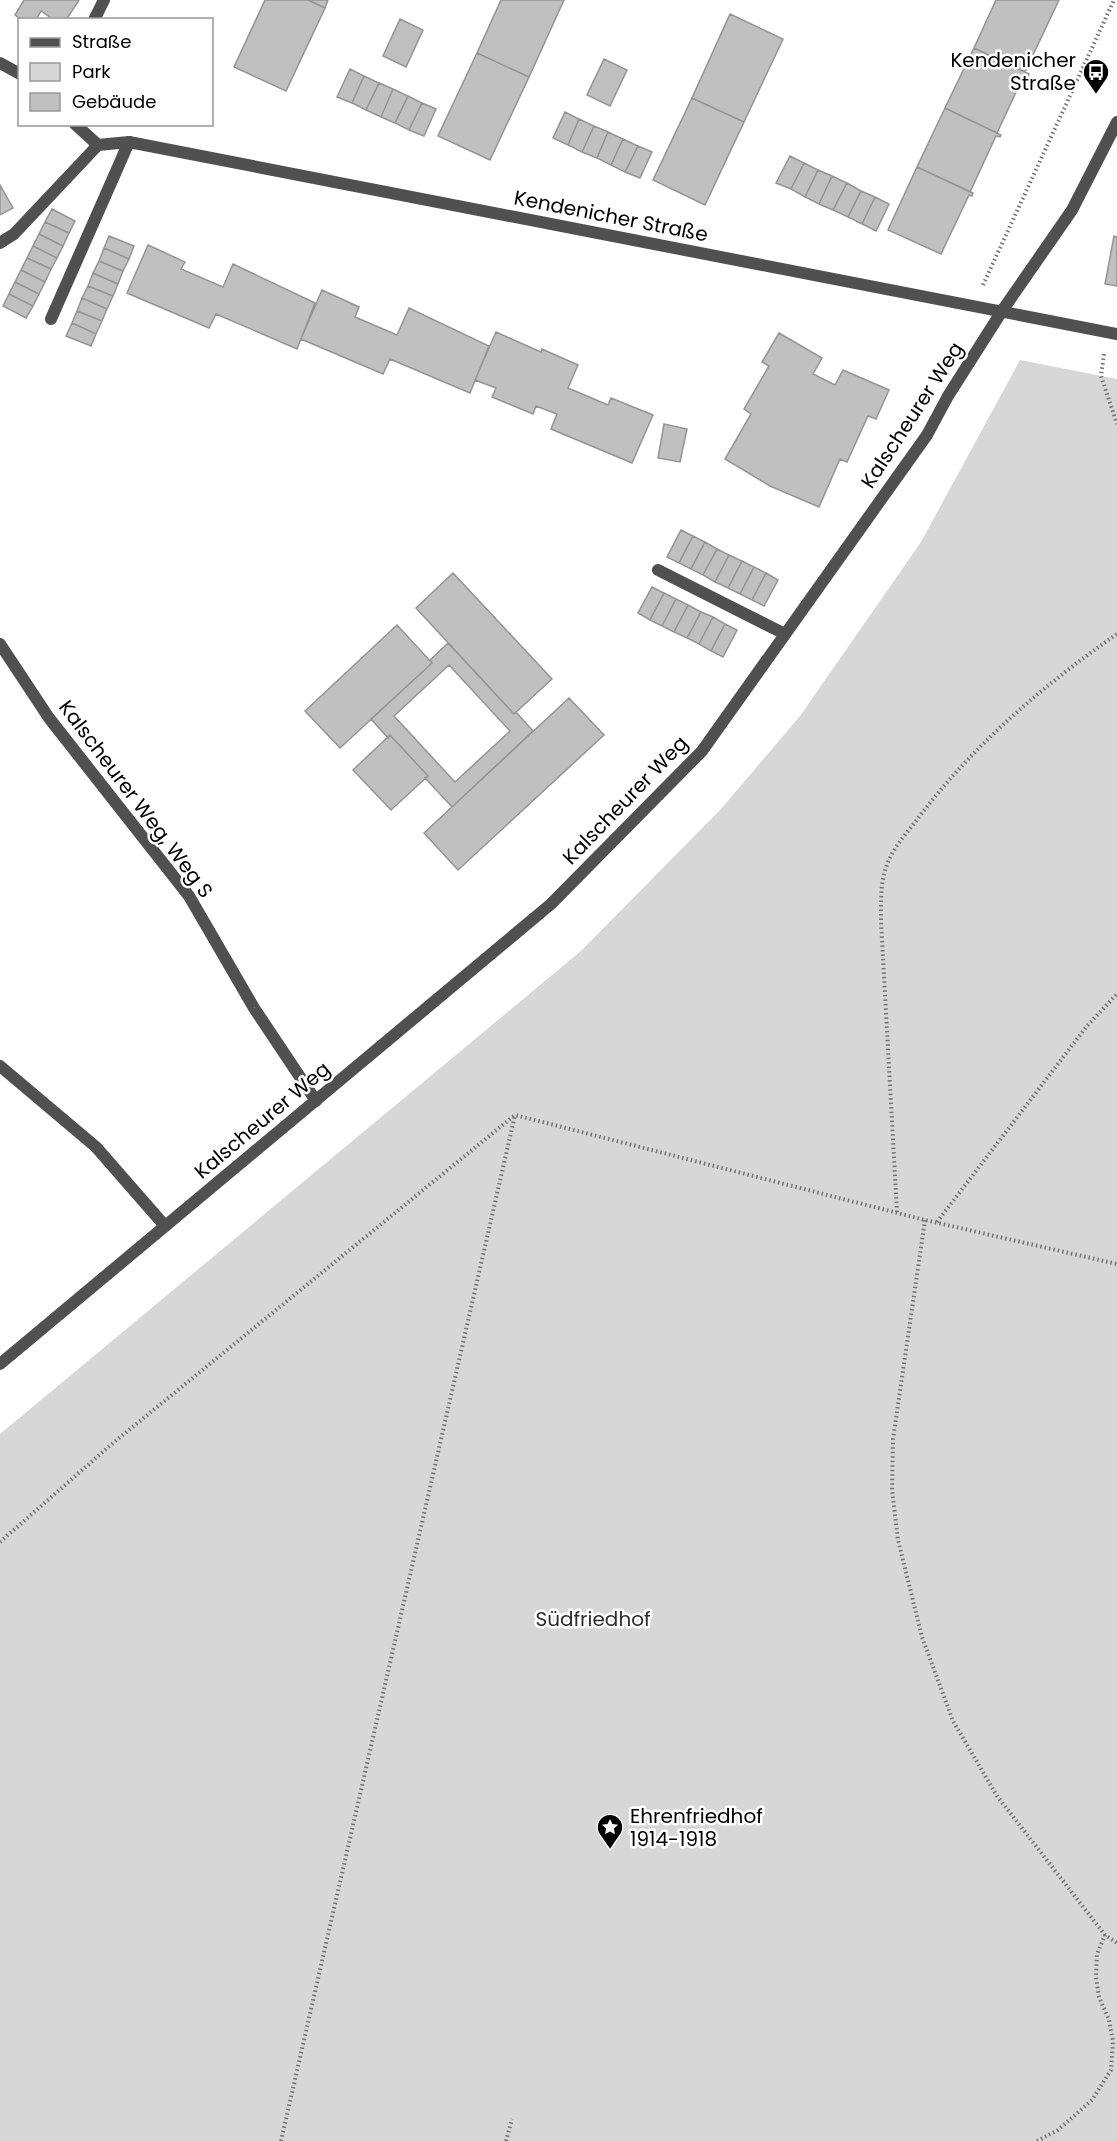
<svg xmlns="http://www.w3.org/2000/svg" width="1117" height="2141" font-family="Poppins,sans-serif">
<style>
.green{fill:#d7d7d7}
.building{fill:#c0c0c0;stroke:#949494;stroke-width:1.5;fill-rule:evenodd}
.lines{fill:none;stroke-linecap:round;stroke-linejoin:round}
.path{stroke:#727272;stroke-width:4;stroke-dasharray:1.5 3;stroke-linecap:butt}
.service{stroke:#505050;stroke-width:12}
.minor{stroke:#505050;stroke-width:12}
.tertiary{stroke:#505050;stroke-width:12}
.labels{text-anchor:middle;stroke-width:5;stroke-linejoin:round;paint-order:stroke}
.poi-label{font-size:20px;fill:#000;stroke:#fff;text-anchor:end}
.street-label{font-size:20px;fill:#000;stroke:#fff}
.park-label{font-size:20px;fill:#2e2e2e;stroke:#fff}
</style>
<rect width="100%" height="100%" fill="#fff"/>
<!-- green -->
<path class="green" d="M1020,360L1117,379V2141H0V1434L581,951L721,809L800,716L921,542Z"/>
<!-- building -->
<path class="building" d="M24,0H79L66,20H54L41,11L36,20H22L15,15Z
M265,0H308L325,8L286,91L234,67Z
M308,0H328L325,8Z
M501,0H564L529,77L477,53Z
M996,0H1059L1025,72L974,48Z
M730,14L783,39L744,122L692,98Z
M400,19L423,30L406,67L383,56Z
M974,48L1029,74L1028,77L1024,75L997,133L945,108Z
M477,53L529,77L490,160L438,136Z
M604,59L627,70L610,106L587,95Z
M350,69L364,76L352,103L337,97Z
M364,76L379,83L366,110L352,103Z
M379,83L393,89L381,117L366,110Z
M393,89L408,96L395,123L381,117Z
M408,96L422,103L409,130L395,123Z
M692,98L744,122L705,205L653,180Z
M422,103L436,109L424,136L409,130Z
M945,108L1001,135L1000,137L996,136L970,192L917,167Z
M565,112L579,119L568,145L553,138Z
M579,119L594,126L582,152L568,145Z
M594,126L608,132L597,158L582,152Z
M608,132L623,139L611,165L597,158Z
M623,139L638,146L625,172L611,165Z
M638,146L652,152L640,178L625,172Z
M790,156L804,163L791,189L776,183Z
M804,163L818,170L805,197L791,189Z
M917,167L973,193L972,196L969,195L941,254L888,230Z
M818,170L832,176L819,204L805,197Z
M832,176L847,183L833,210L819,204Z
M847,183L861,191L848,217L833,210Z
M0,185L13,208L0,215Z
M861,191L875,197L862,224L848,217Z
M875,197L889,204L876,231L862,224Z
M52,209L75,221L69,233L45,222Z
M45,222L69,233L63,246L39,234Z
M39,234L63,246L57,258L33,246Z
M109,236L134,246L129,259L104,248Z
M1114,236L1117,237V286L1105,284Z
M148,245L185,262L181,269L223,287L233,264L315,303L297,349L216,314L209,328L127,293Z
M33,246L57,258L51,269L27,258Z
M104,248L129,259L123,271L99,261Z
M27,258L51,269L45,282L21,270Z
M99,261L123,271L118,284L93,273Z
M21,270L45,282L39,294L15,282Z
M93,273L118,284L113,296L88,286Z
M15,282L39,294L33,306L9,294Z
M88,286L113,296L107,309L82,298Z
M322,290L359,307L355,317L397,335L409,308L489,346L470,393L390,359L383,374L301,339Z
M9,294L33,306L26,318L3,306Z
M82,298L107,309L102,321L77,311Z
M77,311L102,321L96,334L72,323Z
M72,323L96,334L91,346L66,336Z
M496,332L541,352L542,349L578,365L568,388L608,405L611,398L653,415L632,463L551,429L557,414L536,406L533,414L492,397L496,388L475,380Z
M779,333L822,358L813,374L835,385L843,370L889,390L876,419L868,416L847,462L840,459L819,507L770,486L725,459L751,414L744,409L769,366L762,362Z
M664,424L687,429L680,462L658,458Z
M681,530L693,536L679,563L667,557Z
M693,536L705,542L691,569L679,563Z
M705,542L717,549L703,575L691,569Z
M717,549L729,555L715,582L703,575Z
M729,555L742,561L728,588L715,582Z
M742,561L754,567L740,594L728,588Z
M754,567L766,573L752,600L740,594Z
M453,573L552,679L514,714L416,608Z
M766,573L778,580L764,606L752,600Z
M652,587L664,593L650,620L638,613Z
M664,593L676,599L662,626L650,620Z
M676,599L688,605L674,632L662,626Z
M688,605L701,612L687,638L674,632Z
M701,612L713,617L699,644L687,638Z
M713,617L725,624L711,651L699,644Z
M725,624L737,630L723,657L711,651Z
M397,625L432,663L340,748L305,711Z
M448,643L514,714L516,712L533,731L452,807L425,778L428,776L390,735L388,738L371,719L432,663L430,660ZM449,665L510,731L455,782L394,716Z
M569,698L604,735L458,870L424,833Z
M390,735L428,776L391,810L353,770Z"/>
<g class="lines">
<!-- path -->
<path class="path" d="M983,285L1114,0
M1104,354L1101,376L1117,424
M897,1212L881,921C881,901 880,881 888,862C894,847 906,834 916,821C971,747 1042,686 1117,634
M925,1220L893,1439L892,1490L898,1540L922,1637L953,1721L997,1796L1105,1935L1117,1943
M937,1222L1087,1026L1117,994
M0,1542L113,1443L515,1115L925,1220L1117,1264
M281,2141L515,1115
M506,2141L512,2119
M1037,2141L1058,2130L1092,2100L1111,2070L1113,2041L1109,2020L1099,1997L1096,1977L1097,1954L1105,1935"/>
<!-- service -->
<path class="service" d="M94,20L104,0
M51,319L129,142
M658,570L785,634"/>
<!-- minor -->
<path class="minor" d="M0,63L20,74
M75,124L98,145
M98,145L129,142L1117,334
M0,243L14,234L98,145
M0,644L49,718L189,896L254,1008L316,1101
M0,1066L96,1147L165,1226"/>
<!-- tertiary -->
<path class="tertiary" d="M0,1364L551,904L702,751L927,435L948,396L1002,311L1072,210L1117,122"/>
</g>
<!-- icons -->
<defs>
<g id="bus-pin" transform="scale(1.35)"><path d="M0 17L-7.5 6A9.5 9.5 0 1 1 7.5 6Z" fill="#000" stroke="#fff"/><path d="M-5-6H5V4H4V6H2V4H-2V6H-4V4H-5ZM-3.5-4V0h7V-4ZM-3.5 1.2v1.5H-2V1.2ZM2 1.2v1.5H3.5V1.2Z" fill="#fff"/></g>
<g id="sight-pin" transform="scale(1.35)"><path d="M0 17L-7.5 6A9.5 9.5 0 1 1 7.5 6Z" fill="#000" stroke="#fff"/><path d="M0-6L1.8-2.2L6-1.7L2.9 1.2L3.7 5.4L0 3.3L-3.7 5.4L-2.9 1.2L-6-1.7L-1.8-2.2Z" fill="#fff"/></g>
</defs>
<g fill-rule="evenodd">
<use href="#bus-pin" x="1096" y="72"/>
<use href="#sight-pin" x="610" y="1827"/>
</g>
<g class="labels">
<!-- poi labels -->
<g class="poi-label">
<text x="1076" y="67">Kendenicher<tspan x="1076" dy="23">Straße</tspan></text>
<text x="630" y="1823" text-anchor="start">Ehrenfriedhof<tspan x="630" dy="23">1914-1918</tspan></text>
</g>
<!-- street labels -->
<g class="street-label">
<text transform="translate(611 216) rotate(11)" y="7">Kendenicher Straße</text>
<text transform="translate(912 415) rotate(-57)" y="7">Kalscheurer Weg</text>
<text transform="translate(136 799) rotate(53)" y="7">Kalscheurer Weg, Weg S</text>
<text transform="translate(625 800) rotate(-46)" y="7">Kalscheurer Weg</text>
<text transform="translate(262 1120) rotate(-40)" y="7">Kalscheurer Weg</text>
</g>
<!-- park labels -->
<g class="park-label">
<text x="593" y="1626">Südfriedhof</text>
</g>
</g>
<!-- legend -->
<rect x="18" y="18" width="195" height="108" fill="#ffffff" stroke="#999999" stroke-width="1.5"/>
<rect x="30" y="38" width="30" height="9" fill="#505050" stroke="#999999" stroke-width="1.5"/>
<text x="72" y="48" font-size="18" fill="#000000">Straße</text>
<rect x="30" y="63" width="30" height="18" fill="#d7d7d7" stroke="#999999" stroke-width="1.5"/>
<text x="72" y="78" font-size="18" fill="#000000">Park</text>
<rect x="30" y="93" width="30" height="18" fill="#c0c0c0" stroke="#999999" stroke-width="1.5"/>
<text x="72" y="108" font-size="18" fill="#000000">Gebäude</text>
</svg>
